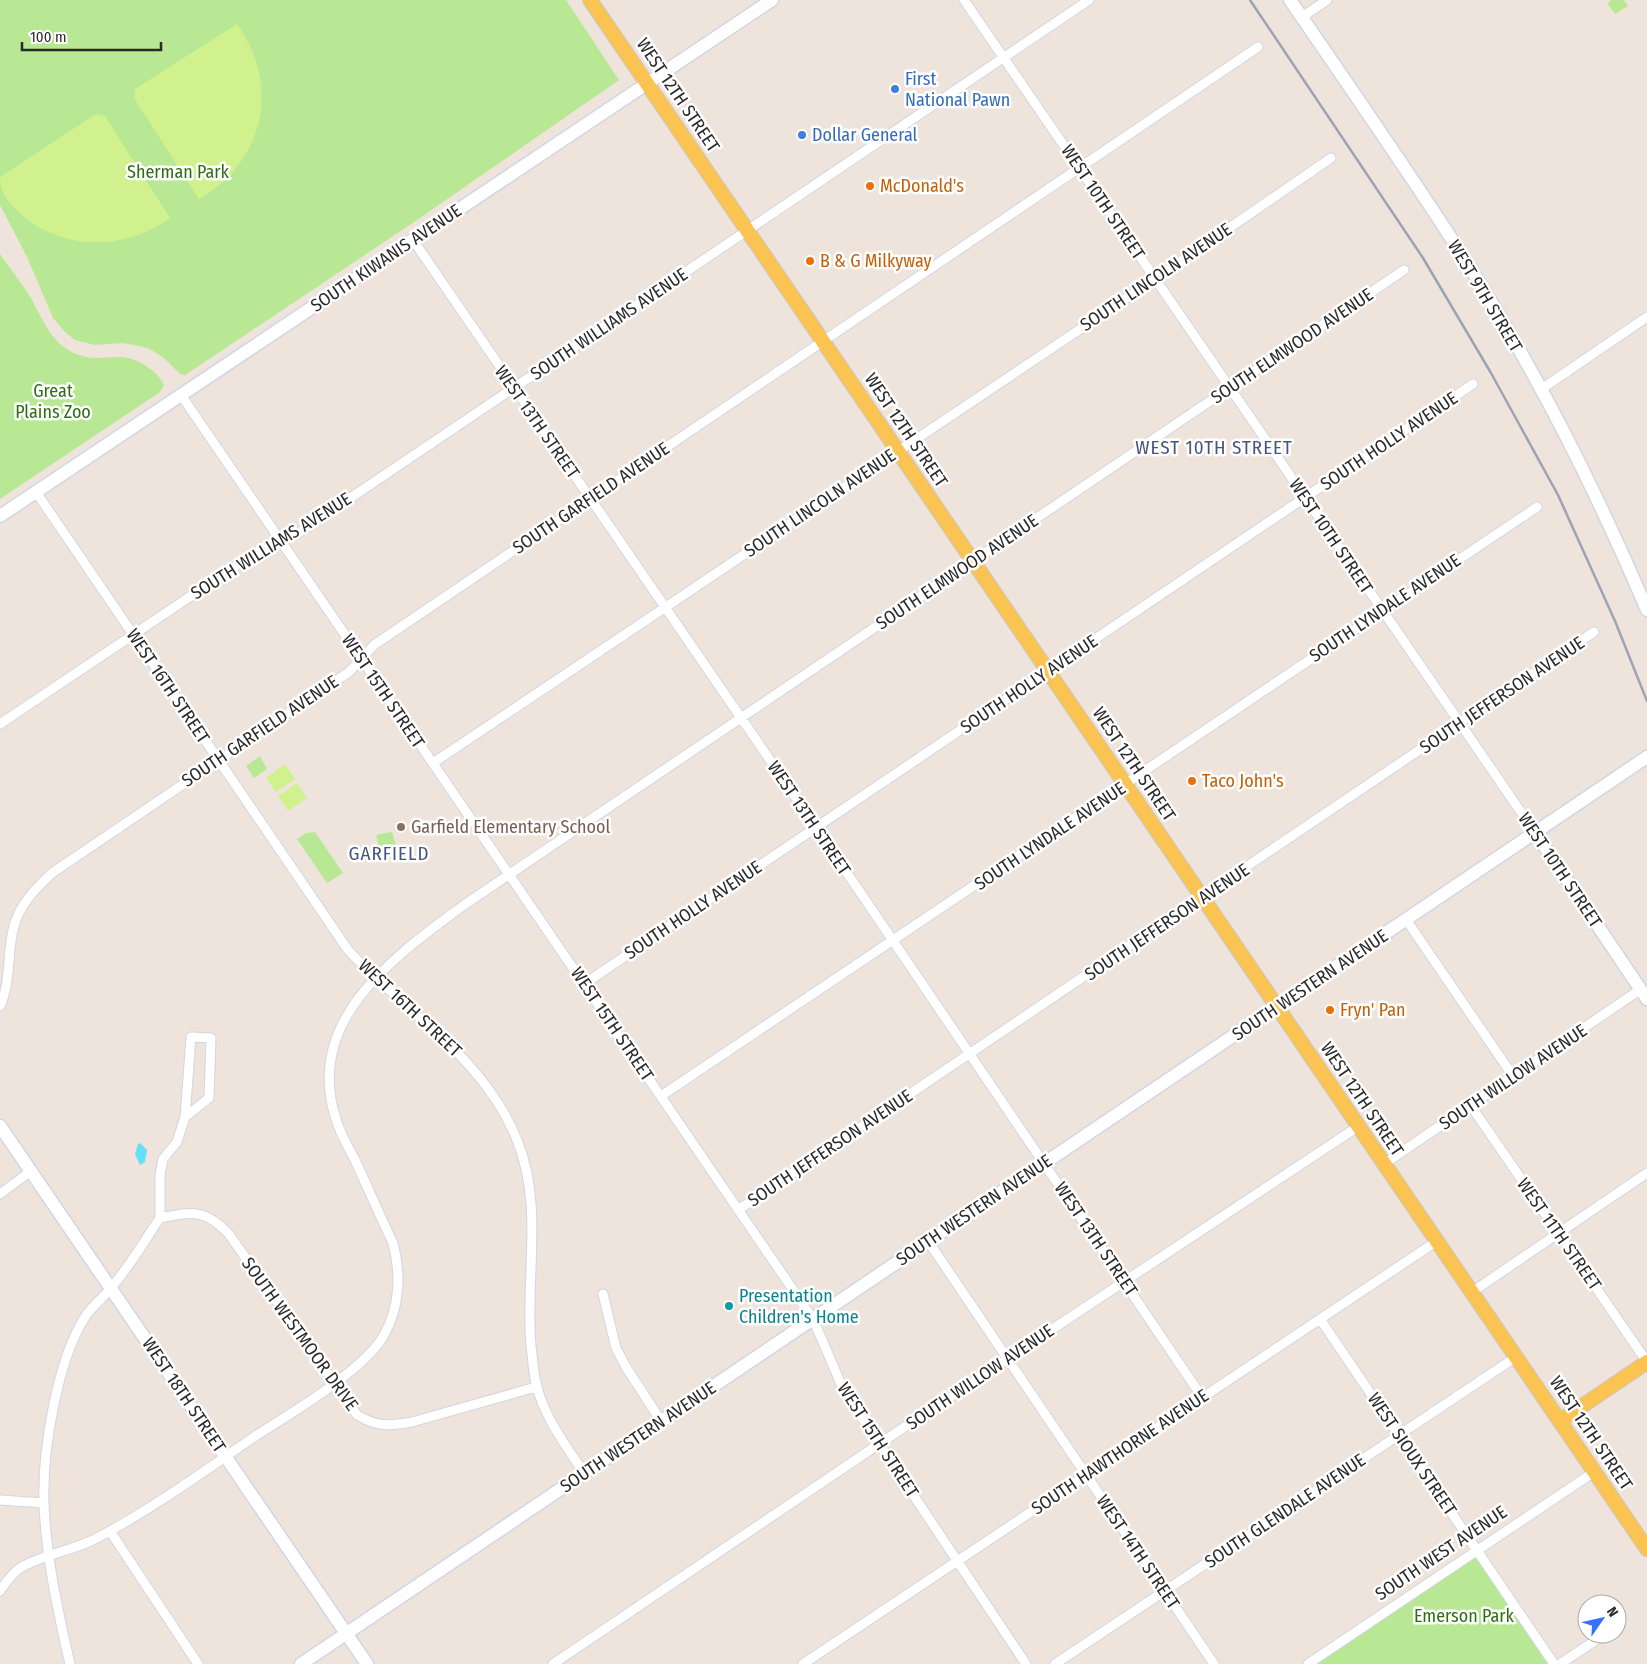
<svg xmlns="http://www.w3.org/2000/svg" width="1647" height="1664" font-family="'Fira Sans Condensed',sans-serif">
<style>
.green{fill:#b8e893}
.pitch{fill:#d0f18e}
.water{fill:#66dff8}
.lines{fill:none;stroke-linecap:round;stroke-linejoin:round}
.street-casing{stroke:#d0d6e4;stroke-width:11}
.secondary-casing{stroke:#d0d6e4;stroke-width:15}
.primary-casing{stroke:#c8c8c8;stroke-width:16}
.street{stroke:#fff;stroke-width:9}
.secondary{stroke:#fff;stroke-width:12}
.primary{stroke:#fbc452;stroke-width:14}
.rail{stroke:#9da3b6;stroke-width:2.5}
.shop-dot{fill:#3f7fe0;stroke:#fff;stroke-width:2}
.food-dot{fill:#e8710a;stroke:#fff;stroke-width:2}
.education-dot{fill:#8d6e63;stroke:#fff;stroke-width:2}
.culture-dot{fill:#0f9aa8;stroke:#fff;stroke-width:2}
.labels{text-anchor:middle;stroke-width:5;stroke-linejoin:round;paint-order:stroke}
.shop-label{font-size:18px;fill:#366cbe;stroke:#fff;text-anchor:start}
.street-label{font-size:18px;fill:#2a2a2a;stroke:#fff}
.park-label{font-size:18px;fill:#2f6d14;stroke:#fff}
.food-label{font-size:18px;fill:#c56008;stroke:#fff;text-anchor:start}
.education-label{font-size:18px;fill:#785e54;stroke:#fff;text-anchor:start}
.culture-label{font-size:18px;fill:#0d838f;stroke:#fff;text-anchor:start}
.neighbourhood-label{font-size:19px;letter-spacing:1px;fill:#47567f;stroke:#fff}
</style>
<rect width="100%" height="100%" fill="#eee4db"/>
<!-- green -->
<path class="green" d="M0,0H566L619,80L417,220L185,375L180,374L164,358L148,348L123,343L95,345L75,340L64,331L53,318L27,257L0,205Z
M1612,0H1624L1628,6L1615,14L1607,3Z
M0,254C10,269 22,283 31,298C43,320 52,346 79,355C104,364 121,347 149,368C156,373 160,377 164,385L160,392L0,499Z
M260,756L267,769L254,778L246,766Z
M315,832L343,873L327,883L297,839L306,833Z
M392,832L399,855L382,857L376,835Z
M1478,1550L1554,1664H1308Z"/>
<!-- pitch -->
<path class="pitch" d="M237,24C281,85 265,161 199,199L134,98L135,89Z
M96,114L105,116L170,218C126,250 65,252 22,215C9,204 0,193 0,177Z
M285,764L295,779L276,792L266,778Z
M297,783L307,798L288,811L278,796Z"/>
<!-- water -->
<path class="water" d="M140,1143L147,1150L145,1162L140,1165L135,1154L138,1144Z"/>
<g class="lines">
<!-- street casing -->
<g class="street-casing">
<path id="street" d="M964,0L1536,834
M1302,17L1327,0
M413,240L816,827L1202,1397
M1540,390L1647,317
M181,395L813,1319L844,1391L1026,1664
M36,492L348,950C406,1013 484,1057 517,1140C544,1206 525,1277 531,1346C533,1359 533,1374 537,1387C545,1418 566,1446 584,1473
M0,724L264,547L297,534L1089,0
M433,763L1155,279L1331,158
M1407,921L1513,1076
M584,984L1473,384
M0,1006C11,982 7,955 13,930C18,906 35,889 52,873L349,672L374,645L1258,47
M661,1096L1537,507
M1471,1106L1647,1362
M1384,1164L1641,989
M0,1194L31,1171
M738,1210L1594,632
M160,1218V1175L163,1159L177,1142L185,1117L191,1037L211,1038L209,1098L185,1117
M928,1241L1214,1664
M1472,1292L1647,1173
M603,1294L616,1348L626,1367L661,1421
M1320,1319L1554,1664
M0,1500L44,1503
M110,1531L198,1664
M0,1591C5,1584 12,1573 20,1568C43,1554 73,1551 97,1538C152,1509 203,1472 254,1437C289,1414 364,1371 384,1335C400,1307 401,1273 393,1243C380,1216 368,1188 355,1160C348,1147 340,1133 336,1119C303,1020 395,956 464,905L1404,270
M1617,1626L1618,1625
M70,1664C58,1612 46,1557 44,1504C42,1452 57,1361 85,1317C92,1306 102,1299 110,1289C129,1268 144,1241 160,1218C191,1212 204,1208 228,1233L357,1415C377,1427 389,1426 412,1422L536,1387
M553,1664L879,1444L1359,1126
M803,1664L1437,1241
M1055,1664L1516,1357
M1308,1664L1594,1472
M1560,1664L1605,1634"/>
</g>
<!-- secondary casing -->
<g class="secondary-casing">
<path id="secondary" d="M1290,0C1349,86 1409,172 1466,261C1536,371 1596,490 1647,610
M0,516L772,0
M1536,834L1647,999
M0,1126L367,1664
M301,1664L1647,757"/>
</g>
<!-- primary casing -->
<g class="primary-casing">
<path id="primary" d="M590,0L1647,1549
M1560,1421L1647,1362"/>
</g>
<!-- street -->
<use href="#street" class="street"/>
<!-- secondary -->
<use href="#secondary" class="secondary"/>
<!-- primary -->
<use href="#primary" class="primary"/>
<!-- rail -->
<path class="rail" d="M1250,0L1423,258L1491,373L1558,495L1615,621L1647,701"/>
</g>
<!-- markers -->
<g class="shop-dot">
<circle cx="895" cy="89" r="5"/>
<circle cx="802" cy="135" r="5"/>
</g>
<g class="food-dot">
<circle cx="870" cy="186" r="5"/>
<circle cx="810" cy="261" r="5"/>
<circle cx="1192" cy="781" r="5"/>
<circle cx="1330" cy="1010" r="5"/>
</g>
<circle class="education-dot" cx="401" cy="827" r="5"/>
<circle class="culture-dot" cx="729" cy="1306" r="5"/>
<g class="labels">
<!-- shop labels -->
<g class="shop-label">
<text x="905" y="85">First<tspan x="905" dy="21">National Pawn</tspan></text>
<text x="812" y="141">Dollar General</text>
</g>
<!-- street labels -->
<g class="street-label">
<text transform="translate(678 95) rotate(56)" y="6">WEST 12TH STREET</text>
<text transform="translate(1103 202) rotate(56)" y="6">WEST 10TH STREET</text>
<text transform="translate(386 258) rotate(-34)" y="6">SOUTH KIWANIS AVENUE</text>
<text transform="translate(1156 277) rotate(-34)" y="6">SOUTH LINCOLN AVENUE</text>
<text transform="translate(1485 296) rotate(59)" y="6">WEST 9TH STREET</text>
<text transform="translate(609 324) rotate(-34)" y="6">SOUTH WILLIAMS AVENUE</text>
<text transform="translate(1292 346) rotate(-34)" y="6">SOUTH ELMWOOD AVENUE</text>
<text transform="translate(537 422) rotate(55)" y="6">WEST 13TH STREET</text>
<text transform="translate(906 430) rotate(56)" y="6">WEST 12TH STREET</text>
<text transform="translate(1389 441) rotate(-34)" y="6">SOUTH HOLLY AVENUE</text>
<text transform="translate(591 498) rotate(-34)" y="6">SOUTH GARFIELD AVENUE</text>
<text transform="translate(820 503) rotate(-34)" y="6">SOUTH LINCOLN AVENUE</text>
<text transform="translate(1331 536) rotate(56)" y="6">WEST 10TH STREET</text>
<text transform="translate(271 546) rotate(-32)" y="6">SOUTH WILLIAMS AVENUE</text>
<text transform="translate(957 572) rotate(-34)" y="6">SOUTH ELMWOOD AVENUE</text>
<text transform="translate(1385 608) rotate(-34)" y="6">SOUTH LYNDALE AVENUE</text>
<text transform="translate(1029 684) rotate(-34)" y="6">SOUTH HOLLY AVENUE</text>
<text transform="translate(168 686) rotate(56)" y="6">WEST 16TH STREET</text>
<text transform="translate(383 691) rotate(56)" y="6">WEST 15TH STREET</text>
<text transform="translate(1502 695) rotate(-34)" y="6">SOUTH JEFFERSON AVENUE</text>
<text transform="translate(260 731) rotate(-34)" y="6">SOUTH GARFIELD AVENUE</text>
<text transform="translate(1134 764) rotate(56)" y="6">WEST 12TH STREET</text>
<text transform="translate(809 818) rotate(56)" y="6">WEST 13TH STREET</text>
<text transform="translate(1050 836) rotate(-34)" y="6">SOUTH LYNDALE AVENUE</text>
<text transform="translate(1560 870) rotate(56)" y="6">WEST 10TH STREET</text>
<text transform="translate(693 910) rotate(-34)" y="6">SOUTH HOLLY AVENUE</text>
<text transform="translate(1167 922) rotate(-34)" y="6">SOUTH JEFFERSON AVENUE</text>
<text transform="translate(1310 985) rotate(-34)" y="6">SOUTH WESTERN AVENUE</text>
<text transform="translate(410 1008) rotate(43)" y="6">WEST 16TH STREET</text>
<text transform="translate(612 1024) rotate(56)" y="6">WEST 15TH STREET</text>
<text transform="translate(1513 1077) rotate(-34)" y="6">SOUTH WILLOW AVENUE</text>
<text transform="translate(1362 1099) rotate(56)" y="6">WEST 12TH STREET</text>
<text transform="translate(830 1148) rotate(-34)" y="6">SOUTH JEFFERSON AVENUE</text>
<text transform="translate(974 1210) rotate(-34)" y="6">SOUTH WESTERN AVENUE</text>
<text transform="translate(1559 1234) rotate(55)" y="6">WEST 11TH STREET</text>
<text transform="translate(1096 1239) rotate(56)" y="6">WEST 13TH STREET</text>
<text transform="translate(300 1334) rotate(54)" y="6">SOUTH WESTMOOR DRIVE</text>
<text transform="translate(980 1377) rotate(-34)" y="6">SOUTH WILLOW AVENUE</text>
<text transform="translate(184 1395) rotate(56)" y="6">WEST 18TH STREET</text>
<text transform="translate(1591 1433) rotate(56)" y="6">WEST 12TH STREET</text>
<text transform="translate(638 1437) rotate(-34)" y="6">SOUTH WESTERN AVENUE</text>
<text transform="translate(878 1440) rotate(57)" y="6">WEST 15TH STREET</text>
<text transform="translate(1120 1452) rotate(-34)" y="6">SOUTH HAWTHORNE AVENUE</text>
<text transform="translate(1412 1454) rotate(56)" y="6">WEST SIOUX STREET</text>
<text transform="translate(1285 1511) rotate(-34)" y="6">SOUTH GLENDALE AVENUE</text>
<text transform="translate(1138 1552) rotate(56)" y="6">WEST 14TH STREET</text>
<text transform="translate(1441 1553) rotate(-34)" y="6">SOUTH WEST AVENUE</text>
</g>
<!-- park labels -->
<g class="park-label">
<text x="178" y="178">Sherman Park</text>
<text x="53" y="397">Great<tspan x="53" dy="21">Plains Zoo</tspan></text>
<text x="1464" y="1622">Emerson Park</text>
</g>
<!-- food labels -->
<g class="food-label">
<text x="880" y="192">McDonald's</text>
<text x="820" y="267">B &amp; G Milkyway</text>
<text x="1202" y="787">Taco John's</text>
<text x="1340" y="1016">Fryn' Pan</text>
</g>
<!-- education labels -->
<g class="education-label">
<text x="411" y="833">Garfield Elementary School</text>
</g>
<!-- culture labels -->
<g class="culture-label">
<text x="739" y="1302">Presentation<tspan x="739" dy="21">Children's Home</tspan></text>
</g>
<!-- neighbourhood labels -->
<g class="neighbourhood-label">
<text x="1214" y="454">WEST 10TH STREET</text>
<text x="389" y="860">GARFIELD</text>
</g>
</g>
<!-- north arrow -->
<g transform="translate(1602 1619) rotate(56)"><circle r="24" fill="#ffffff" stroke="#aaaaaa"/>
<path d="M0-4L9 19L0 12L-9 19Z" fill="#376fff"/>
<text y="-8" font-size="14" font-weight="bold" text-anchor="middle" fill="#2a2a2a">N</text>
</g>
<!-- scale -->
<path d="M22 42v8h139v-8" fill="none" stroke="#2a2a2a" stroke-width="2.5"/>
<text x="30" y="42" font-size="15" fill="#2a2a2a" stroke="#ffffff" stroke-width="4" paint-order="stroke">100 m</text>
</svg>
